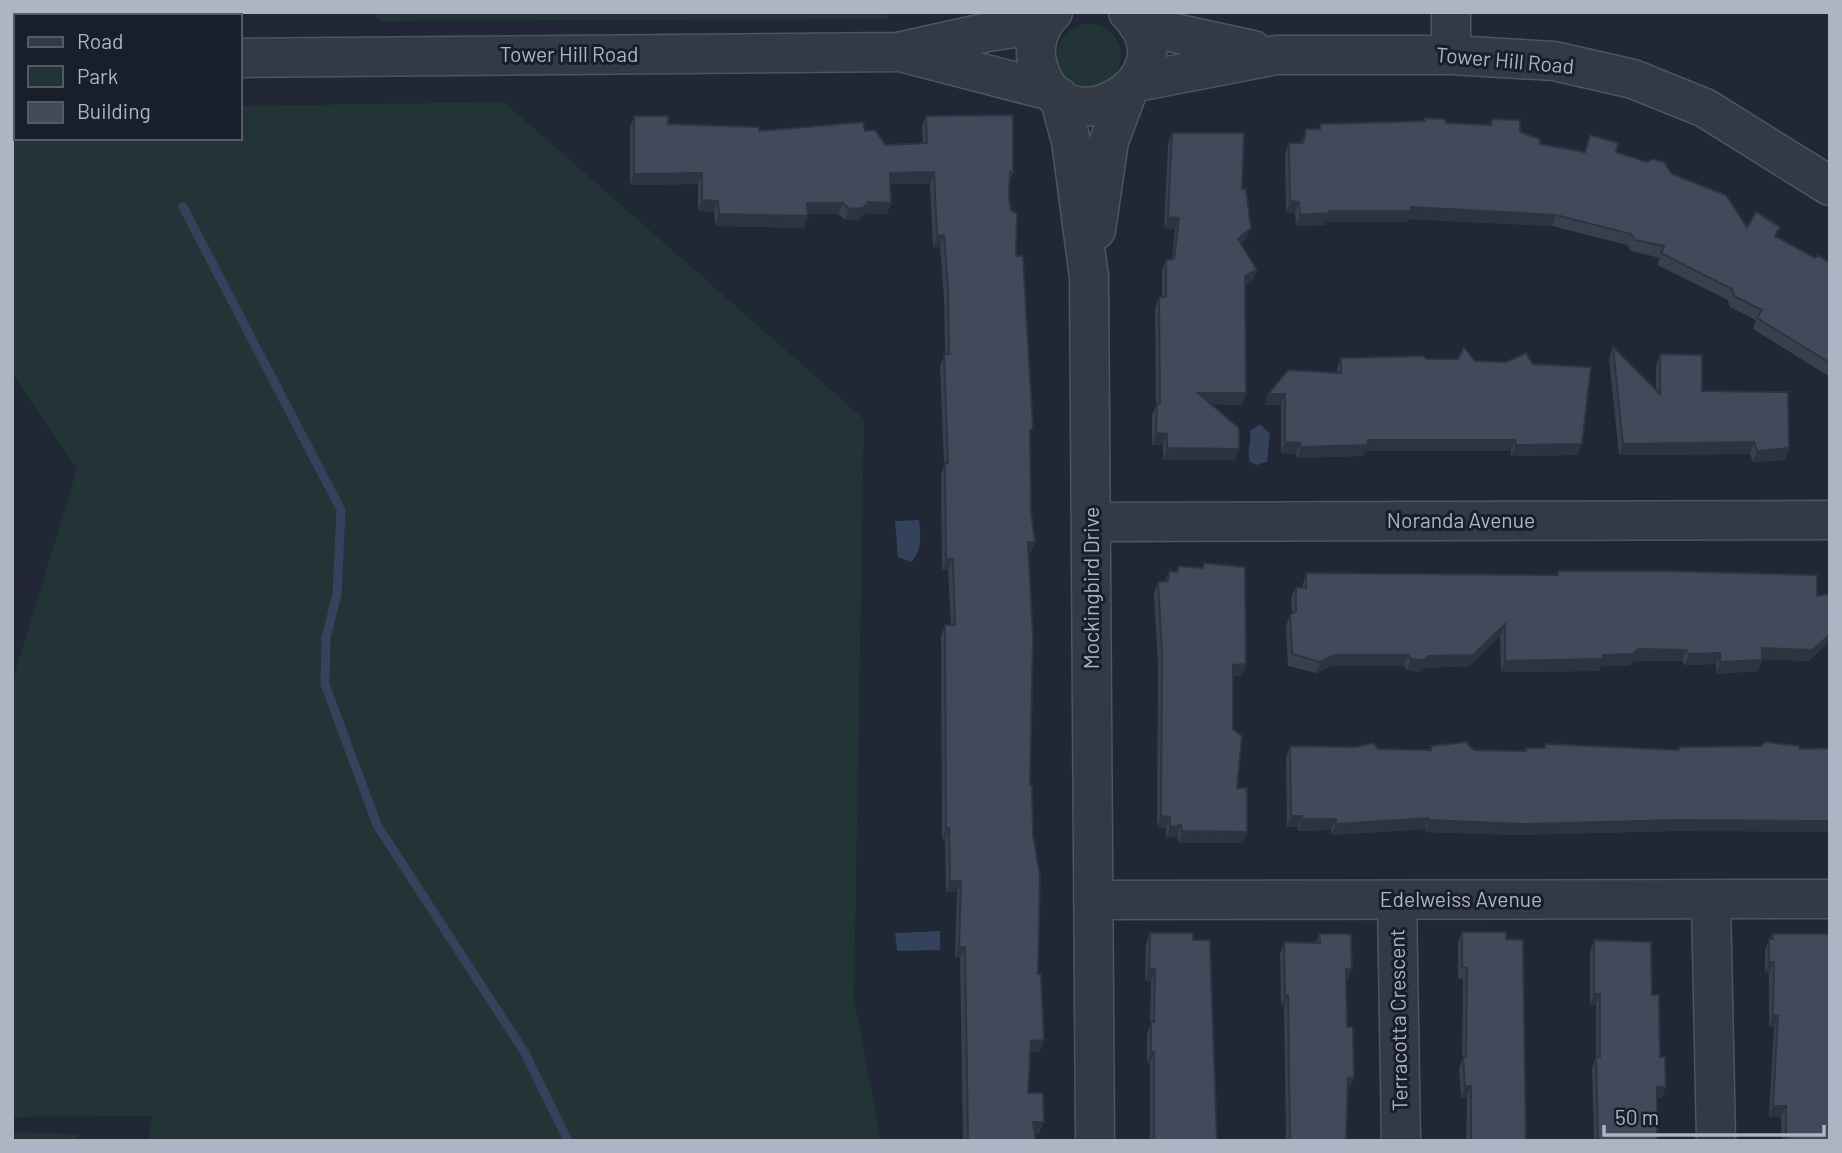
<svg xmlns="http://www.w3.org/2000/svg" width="1842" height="1153" font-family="Barlow,sans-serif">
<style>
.green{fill:#233437}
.water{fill:#34425c}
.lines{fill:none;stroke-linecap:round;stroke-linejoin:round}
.stream{stroke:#34425c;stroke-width:9}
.minor-casing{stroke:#4e5461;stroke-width:41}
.minor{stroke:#333a46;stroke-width:38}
.wall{fill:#38404d}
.shaded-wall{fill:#2e343f}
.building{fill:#414a5a;stroke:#2e343f;stroke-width:2}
.labels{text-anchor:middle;stroke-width:6;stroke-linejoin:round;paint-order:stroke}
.street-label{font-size:21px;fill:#adb4c3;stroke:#191f2a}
</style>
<rect width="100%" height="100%" fill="#202735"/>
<!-- green -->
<path class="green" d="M372,12H887V19L380,21Z
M1057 56a32 32 0 1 1 64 0a32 32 0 1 1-64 0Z
M504,102L864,419L854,998L881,1141H149L151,1116L12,1117V683L77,469L12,373V110H16V138H240V106Z
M12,1132L78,1134V1141H12Z"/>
<!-- water -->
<path class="water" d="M1260,424L1270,434L1267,462L1256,465L1250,462C1246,451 1252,442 1250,431Z
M919,520C921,534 922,552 911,562L898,557L895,521Z
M940,931V950L897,951L895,933Z"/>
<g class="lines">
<!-- stream -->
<path class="stream" d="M183,207L341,510L337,594L326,638L325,684L377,825L525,1053L568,1141"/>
<!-- minor casing -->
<g class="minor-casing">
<path id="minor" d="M1053,12C1040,24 1033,44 1037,62C1058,158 1197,79 1128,12
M1451,12V55
M1138,25L1253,50
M904,53L1051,91
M240,58L898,52L988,32L1043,24
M12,59H16
M1137,82L1276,55H1451L1554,61L1633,79L1705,108L1830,186
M1059,97L1071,141L1089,277L1095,1141
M1096,230L1109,141L1127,93
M1092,522L1830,520
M1093,900L1830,899
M1397,900L1401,1141
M1711,900L1716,1141"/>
</g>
<!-- minor -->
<use href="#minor" class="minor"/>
</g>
<!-- wall -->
<path class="wall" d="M634,116L668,124L759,131H865L886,145L923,143L922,127L926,116L1013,172L1010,182L1009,197L1016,256L1030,437L1031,553H1028L1030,785L1033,834L1040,1051L1031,1052L1028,1093L1039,1134H1035L1036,1141H963L960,958H955L957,892H946L945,840H942L941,636L945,625H951L948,570H942L941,474L944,466L940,365L945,354L944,298L940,247H933L930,184H891V203L887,214L864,213L859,220H845L838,214H808L804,228L715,226L714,212L698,211V184L630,185V127Z
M1425,118L1446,123L1489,125L1492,119L1520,132L1540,144L1585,152L1590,135L1616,152L1672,174L1747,227L1776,237L1815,258L1830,263V377L1753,329L1756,320L1730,307L1728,300L1657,265L1660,258L1631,251L1627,245L1552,226L1408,219L1407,222H1326L1325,225L1296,226L1295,213L1286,212L1285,154L1289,143H1301L1306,129H1320L1321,124L1424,121Z
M1172,133L1242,189L1251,228L1246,239L1241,244L1252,282L1245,285L1242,405L1211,404L1239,449L1235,460H1163V445H1152V415L1156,406L1155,308L1159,297H1162V271L1166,260L1172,259L1175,229L1164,228L1168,144Z
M1613,347L1656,390V366L1660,354L1785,460L1753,462L1750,454L1619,455L1609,358Z
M1341,358L1475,361L1582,444L1578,455L1511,456V451H1365L1363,456L1297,458L1296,454L1281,453V405H1264L1268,394L1337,373V369Z
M1204,563L1246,664L1242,676H1233V729L1237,788L1247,832L1243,843H1178L1177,836L1166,838V828L1157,827L1158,665L1154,594L1158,582L1165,581L1169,571H1176L1178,566L1202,568Z
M1558,571L1817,596L1830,593V641L1809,661L1762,659L1758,671L1716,674V664L1685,665L1682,661H1634L1629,666H1601L1599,671L1501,672L1500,636L1469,666L1424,668L1419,672L1407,670L1404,666H1331L1316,673L1288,666L1286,626L1290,615L1292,614L1291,598L1296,587L1302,588L1306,573L1556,575Z
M1290,746L1430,750L1431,746L1474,750L1525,751L1526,748L1678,750L1679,747L1674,831L1519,835L1425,832V829L1332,835L1331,830L1298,831V827H1287L1286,757Z
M1462,932L1506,939L1526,1141H1466L1467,1097L1461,1098L1459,1068L1462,1060L1463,979L1458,978V943Z
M1150,933L1193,940L1217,1141H1150V1063H1147V1034L1150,1026L1151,981H1145L1146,944Z
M1319,934L1348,980H1346L1347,1027L1354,1077L1350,1088H1348L1346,1140L1354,1141H1286L1284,1006H1281L1280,953L1284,942L1316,943Z
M1772,934L1830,1141H1782L1781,1117H1769L1774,1027H1769V973H1765V950Z
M1594,940L1652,995L1662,1098H1657V1141H1594L1592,1068L1596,1057V1005H1590V952Z"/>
<!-- shaded-wall -->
<path class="shaded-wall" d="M934,172L930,184H886L890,173Z
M702,173L698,184L630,185L634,174Z
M702,200L718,201L714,212L698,211Z
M1290,201L1299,202L1295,213L1286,212Z
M868,202L891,203L887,214L864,213L859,220H845L849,209Z
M807,203H843L838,214H803Z
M1411,207L1556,215L1552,226L1408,219L1407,222H1326L1325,225L1296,226L1300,215L1329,211Z
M719,214L808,216L804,228L715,226Z
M1168,217L1179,218L1175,229L1164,228Z
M1251,228L1246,239L1234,250L1238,239Z
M937,235L944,236L940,247H933Z
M1257,270L1252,282L1241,287L1245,276Z
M1198,393H1246L1242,405L1194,404Z
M1268,394H1285L1281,405H1264Z
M1156,433L1167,434L1163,445H1152Z
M1368,440H1515L1511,451H1365L1363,456L1297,458L1301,447Z
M1285,442L1300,443L1296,454L1281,453Z
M1754,442L1750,454L1619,455L1623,444Z
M1582,444L1578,455L1511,456L1516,445Z
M1167,448L1239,449L1235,460H1163Z
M1789,448L1785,460L1753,462L1757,451Z
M1028,542H1035L1031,553H1024Z
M946,559H953L948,570H942Z
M1505,624L1500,636L1469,666L1424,668L1419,672L1407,670L1411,659L1428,656Z
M1830,634V641L1809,661L1758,659L1762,648Z
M1638,649L1686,650L1682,661H1634L1629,666H1601L1599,671L1501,672L1505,661Z
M1720,653L1716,664L1685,665L1689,654Z
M1335,655H1408L1404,666H1331L1316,673L1320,662Z
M1762,660L1758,671L1716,674L1720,662Z
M1246,664L1242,676H1229L1233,665Z
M1161,816L1170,817L1166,828L1157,827Z
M1291,816H1302L1298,827H1287Z
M1429,818L1425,829L1332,835L1336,824Z
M1302,819H1336L1331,830L1298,831Z
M1429,820L1830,821V832L1674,831L1519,835L1425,832Z
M1181,825L1177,836L1166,838L1170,827Z
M946,828H949L945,840H942Z
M1182,831L1247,832L1243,843H1178Z
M950,881H961L957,892H946Z
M959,947H965L960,958H955Z
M1769,962H1774L1769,973H1765Z
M1155,969L1151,981H1145L1149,970Z
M1346,969H1352L1348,980H1342Z
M1594,994H1600L1596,1005H1590Z
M1285,995H1288L1284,1006H1281Z
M1773,1015L1778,1016L1774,1027H1769Z
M1044,1040L1040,1051L1027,1052L1031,1041Z
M1151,1052H1154L1150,1063H1147Z
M1354,1077L1350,1088L1344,1089L1348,1078Z
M1471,1086L1467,1097L1461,1098L1465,1087Z
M1657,1087H1666L1662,1098H1653Z
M1773,1106H1786L1781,1117H1769Z
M1033,1122H1044L1039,1134H1029Z"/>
<!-- building -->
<path class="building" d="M1013,115V172H1010L1009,197L1011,210L1017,213L1016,256H1023L1033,429L1030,430L1031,512L1035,542H1028L1033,638L1030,785H1032L1033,834L1040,876L1038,974H1041L1044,1040L1031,1041L1028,1093H1043L1044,1122H1033L1036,1141H968L965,947H959L961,881H950L949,828H946L945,625H955L953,559H946L945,463H948L944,354H949L948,287L944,236L937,235L934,172L890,173L891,203L868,202L863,208L849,209L843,203H807L808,216L719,214L718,201L702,200V173L634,174V116H668V124L759,127V131L863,122L865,131L875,130L886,145L927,143L926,116Z
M1425,118L1445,119L1446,123L1491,125L1492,119L1520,120V132L1540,139V144L1585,152L1590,135L1618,143L1616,152L1647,162L1653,159L1664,162L1672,174L1726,195L1747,227L1756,212L1780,227L1775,236L1815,258L1818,255L1830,263V363L1757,318L1762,310L1734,296L1732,289L1661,253L1664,246L1635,240L1631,234L1556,215L1411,207V211H1329V213L1300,215L1299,202L1290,201L1289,143H1303L1306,129H1320L1321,124L1425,121Z
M1172,133H1244L1242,189H1246L1251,228L1238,239L1257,270L1245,276L1246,393H1198L1239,428V449L1167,448V434L1156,433L1157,404H1160L1159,297H1166V260L1174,259L1179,218L1168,217Z
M1464,347L1475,361L1506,362L1526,353L1533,364L1591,367L1582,444L1516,445L1515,440H1368L1367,445L1301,447L1300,443L1285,442V394H1268L1288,370L1341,373V358L1423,356L1427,359H1458Z
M1613,347L1660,394V354L1702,355V391L1788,392L1789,448L1757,451L1754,442L1623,444Z
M1204,563L1245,567L1246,664L1233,665V729L1242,736L1237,788H1247V832L1182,831L1181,825L1170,827V817L1161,816L1162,654L1158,582L1168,581L1169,571L1178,572V566L1203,568Z
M1558,571H1665L1817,575V596L1830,593V634L1813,650L1762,648V660L1720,662V653L1689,654L1686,650L1638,649L1633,654L1603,655V659L1505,661V624L1473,655L1428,656L1424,660L1411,659L1408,655H1335L1320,662L1292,654L1290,615L1296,611V587L1306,588V573L1558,575Z
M1466,742L1474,750L1526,751V748H1544L1546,744L1679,750V747L1761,746L1765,742L1800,746V749L1830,748V821L1679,820L1523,824L1429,820V818L1336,824V819H1302V816H1291L1290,746L1356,747L1373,743L1378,749L1431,750V746Z
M1462,932H1506V939L1523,940L1526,1141H1471V1086L1465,1087L1463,1057H1466L1467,968L1462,967Z
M1150,933H1193V940H1210L1217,1141H1154V1052H1151V1022H1154L1155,969L1149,970Z
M1319,934H1351L1352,969H1346L1347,1027H1353L1354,1077L1348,1078L1346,1140L1354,1141H1290L1288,995H1285L1284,942L1320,943Z
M1772,934H1830V1141H1786V1106H1773L1778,1016L1773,1015L1774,962H1769V939H1773Z
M1594,940L1651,942L1652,995H1659L1660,1057H1665L1666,1087H1657V1141H1598L1596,1057H1600V994H1594Z"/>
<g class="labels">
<!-- street labels -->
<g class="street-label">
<text x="569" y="62">Tower Hill Road</text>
<text transform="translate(1505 61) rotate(5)" y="7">Tower Hill Road</text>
<text x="1461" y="528">Noranda Avenue</text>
<text transform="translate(1092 588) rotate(-90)" y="7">Mockingbird Drive</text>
<text x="1461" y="907">Edelweiss Avenue</text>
<text transform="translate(1399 1020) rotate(-91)" y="7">Terracotta Crescent</text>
</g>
</g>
<!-- border -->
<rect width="1842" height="1153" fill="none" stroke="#adb4c3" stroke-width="28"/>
<!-- legend -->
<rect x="14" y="14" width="228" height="126" fill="#191f2a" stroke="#545b67" stroke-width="2"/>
<rect x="28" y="37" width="35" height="10" fill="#333a46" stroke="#545b67" stroke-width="2"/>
<text x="77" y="49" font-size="21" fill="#adb4c3">Road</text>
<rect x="28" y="66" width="35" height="21" fill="#233437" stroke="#545b67" stroke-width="2"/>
<text x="77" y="84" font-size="21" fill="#adb4c3">Park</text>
<rect x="28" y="102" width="35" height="21" fill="#414a5a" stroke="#545b67" stroke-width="2"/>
<text x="77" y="119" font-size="21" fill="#adb4c3">Building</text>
<!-- scale -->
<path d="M1604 1125v10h220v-10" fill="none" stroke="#adb4c3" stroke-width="3.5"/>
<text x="1615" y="1125" font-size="21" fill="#adb4c3" stroke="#191f2a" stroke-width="5" paint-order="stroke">50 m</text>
</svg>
